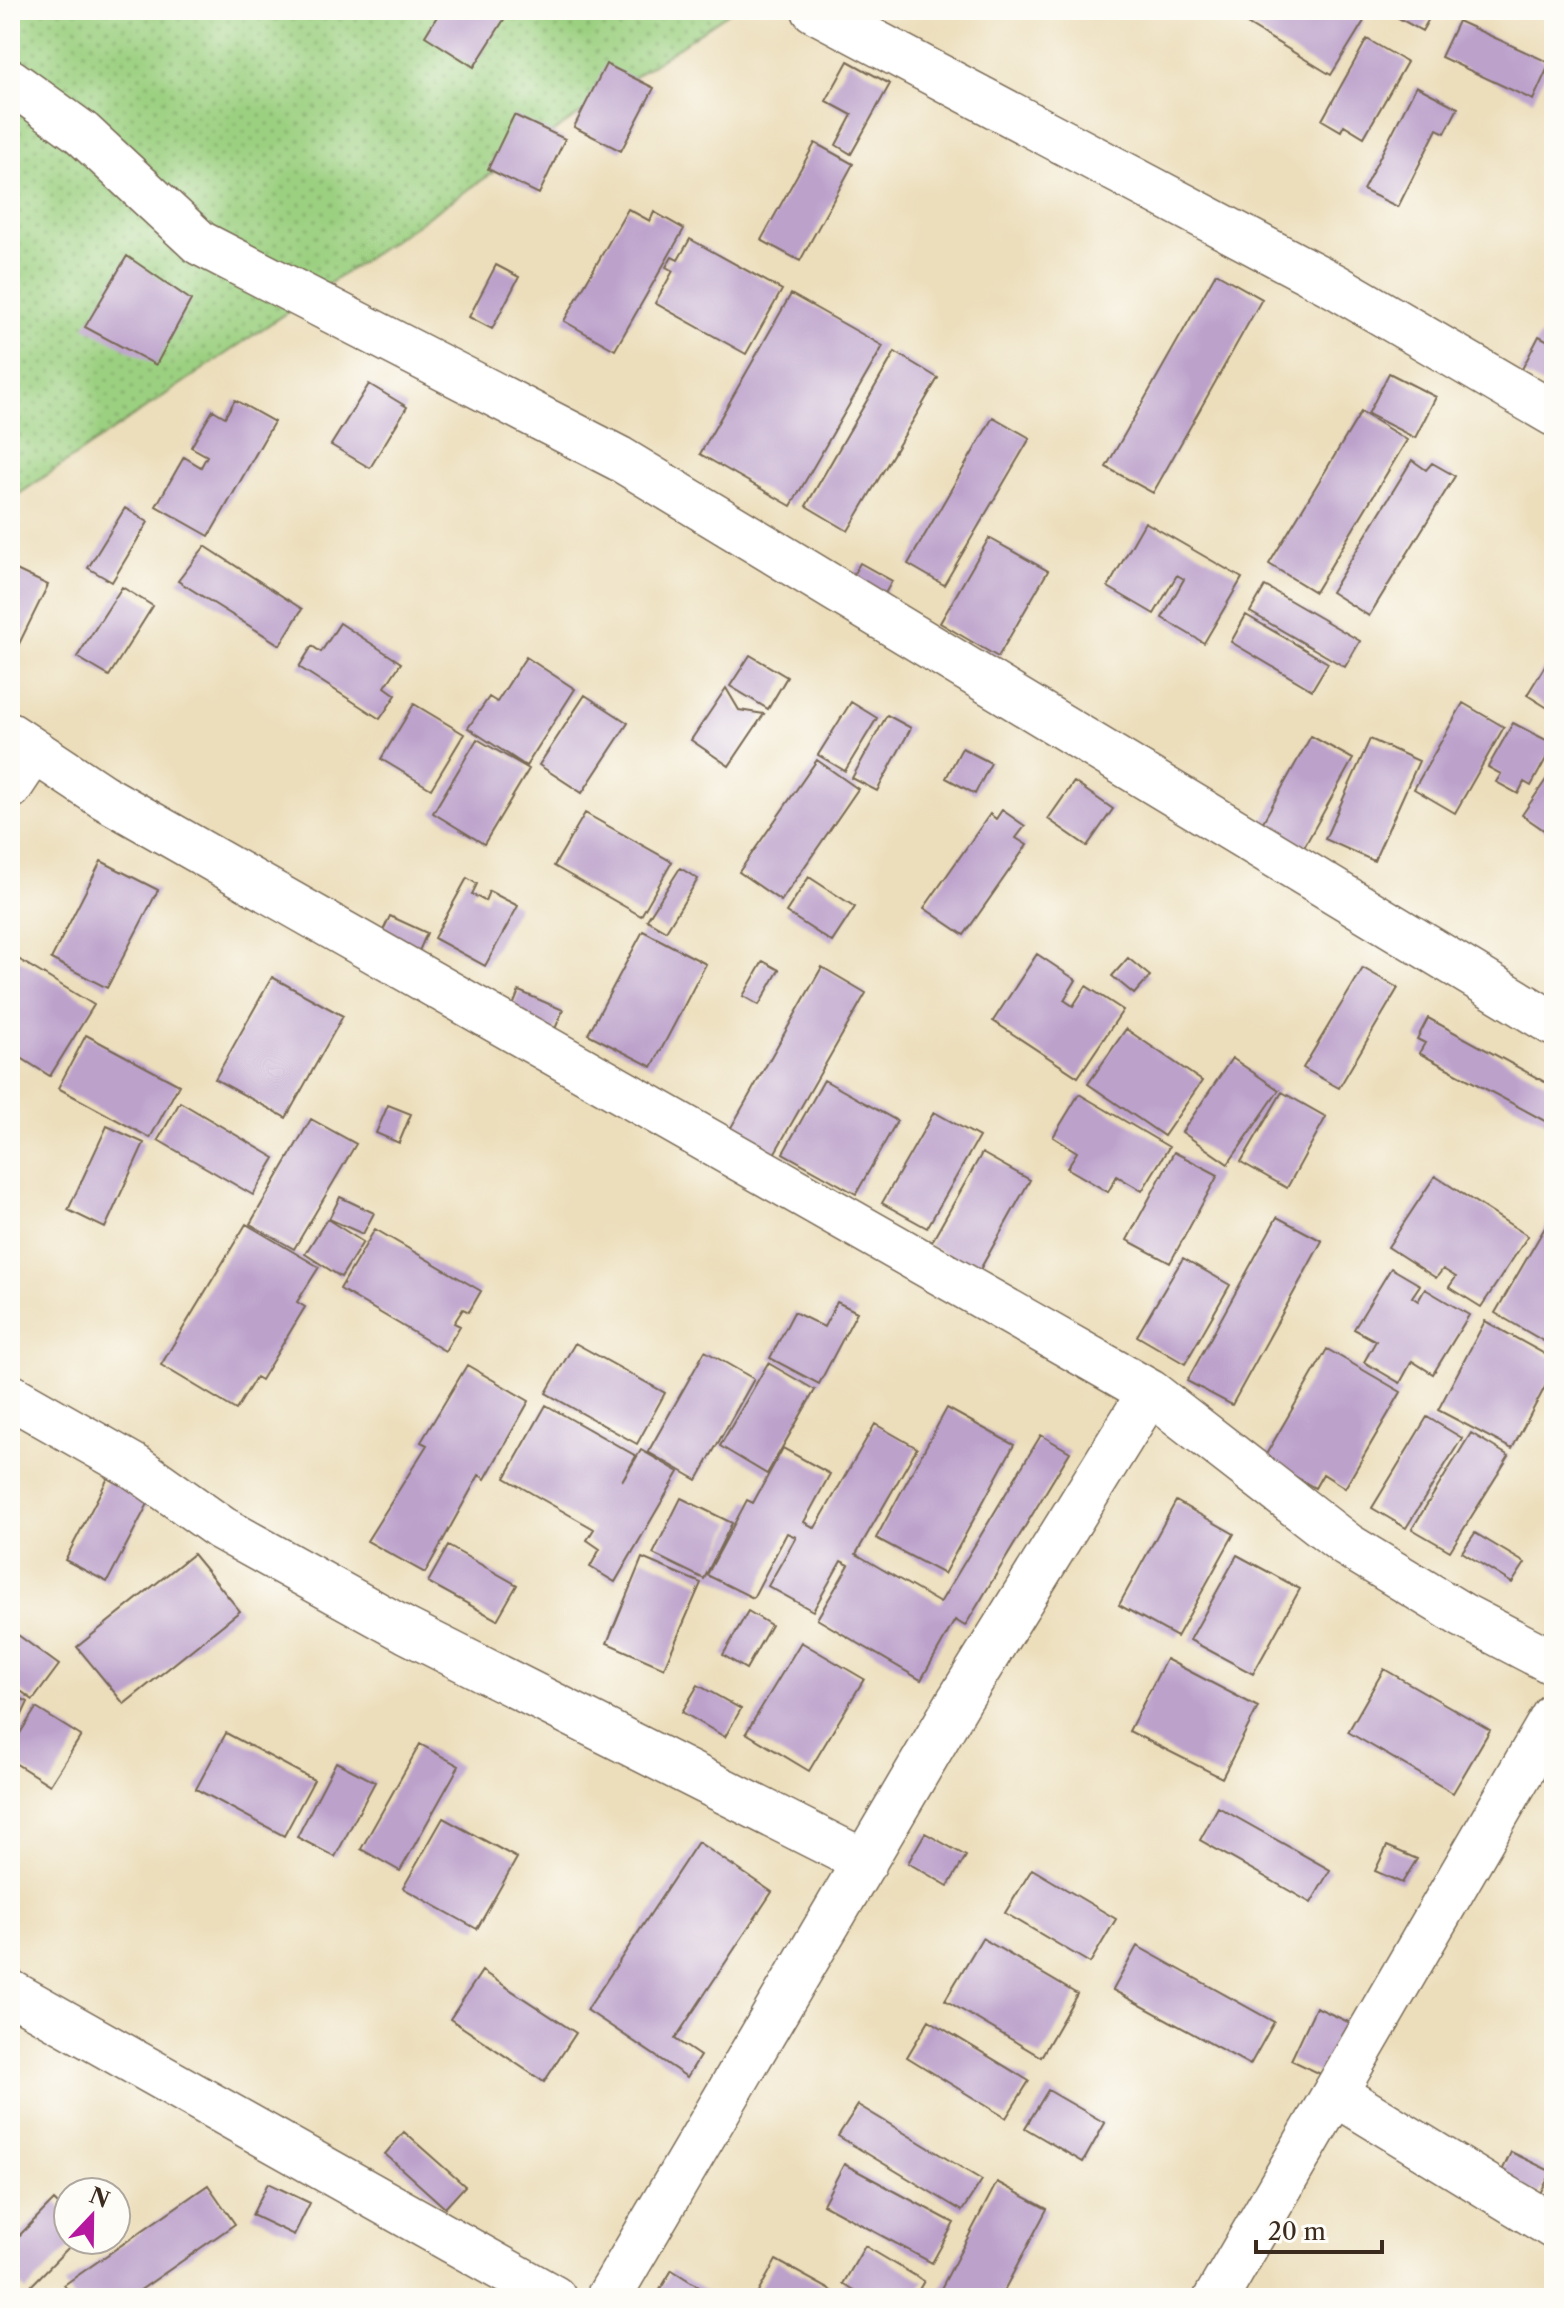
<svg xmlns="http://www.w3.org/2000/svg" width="1564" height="2308" font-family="'Libre Caslon Text',serif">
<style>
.green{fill:url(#green-dots);stroke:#6c7d50;stroke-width:2}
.building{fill:#bca1cb}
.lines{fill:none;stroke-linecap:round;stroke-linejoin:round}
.minor-casing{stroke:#796955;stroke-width:47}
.minor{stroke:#fff;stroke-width:44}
</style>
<defs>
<pattern id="green-dots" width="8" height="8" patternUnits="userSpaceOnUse" patternTransform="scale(2)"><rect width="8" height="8" fill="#9cd081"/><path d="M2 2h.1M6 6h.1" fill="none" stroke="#80a969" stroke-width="1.8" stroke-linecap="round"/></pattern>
</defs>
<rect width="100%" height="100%" fill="#fdfcf7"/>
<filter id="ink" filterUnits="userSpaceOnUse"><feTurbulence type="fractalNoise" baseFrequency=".0125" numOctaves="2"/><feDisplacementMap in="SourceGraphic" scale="16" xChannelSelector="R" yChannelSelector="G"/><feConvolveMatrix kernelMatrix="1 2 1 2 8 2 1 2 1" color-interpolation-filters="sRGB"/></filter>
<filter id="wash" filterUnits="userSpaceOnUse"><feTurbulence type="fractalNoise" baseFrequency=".006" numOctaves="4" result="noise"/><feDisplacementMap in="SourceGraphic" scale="32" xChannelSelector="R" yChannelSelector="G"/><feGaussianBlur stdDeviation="1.8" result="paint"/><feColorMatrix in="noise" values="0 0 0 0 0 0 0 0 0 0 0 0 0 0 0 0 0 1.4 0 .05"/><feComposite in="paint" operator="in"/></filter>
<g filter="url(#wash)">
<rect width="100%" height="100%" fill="#ecdebb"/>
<!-- green -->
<path class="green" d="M10,10H733L10,500Z"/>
<g id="blocks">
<!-- building -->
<path class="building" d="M441,10H510L474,67L425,36Z
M1224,10H1346L1364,21L1331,75Z
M1384,10H1434L1422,31Z
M1458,21L1550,63L1533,100L1441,57Z
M1367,39L1407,62L1364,137L1344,125L1341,131L1322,120Z
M848,61L890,84L851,154L836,145L852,115L826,101Z
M606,64L654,88L621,151L574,127Z
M1416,86L1458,108L1445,133L1437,129L1398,207L1363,190Z
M514,115L565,139L539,194L488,169Z
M815,143L853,164L800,261L761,240Z
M628,209L650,221L654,212L684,229L615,350L564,321Z
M690,239L782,290L746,354L655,303L673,271L666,267L672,257L678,260Z
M127,256L191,300L156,365L85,327Z
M496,265L519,277L492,329L469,317Z
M1216,273L1262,299L1153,493L1106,467Z
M791,294L883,346L791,506L700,454Z
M1539,336L1554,344V391L1520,373Z
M895,352L938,378L848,531L806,506Z
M1389,373L1436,397L1415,438L1368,414Z
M369,384L407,407L370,468L331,445Z
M235,400L274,422L209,536L156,506L184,457L201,467L207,456L191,447L213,410L225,417Z
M1361,412L1407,440L1315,592L1269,564Z
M993,417L1030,438L944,585L908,564Z
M1412,460L1426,470L1432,463L1455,476L1369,616L1331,592Z
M125,508L148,522L112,582L88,568Z
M1145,522L1242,578L1204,643L1162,618L1184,579L1177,575L1154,614L1108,587Z
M989,538L1048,571L998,657L940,623Z
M205,546L302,609L280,645L178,581Z
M860,563L892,581L877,608L845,589Z
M10,567L48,585L16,650L10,647Z
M1265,586L1360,641L1345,667L1250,612Z
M122,587L153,606L109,676L77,657Z
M1246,615L1328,663L1312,690L1231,642Z
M340,623L401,663L385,687L396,695L380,719L299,667L312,646L321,652Z
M1554,651V712L1527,695Z
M750,655L787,677L768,709L730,686Z
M526,657L575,689L526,766L468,728L489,697L497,702Z
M726,688L739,710L764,714L729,766L691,740Z
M585,695L628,723L582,793L539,765Z
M851,702L877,718L845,771L818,755Z
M1463,703L1504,727L1455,813L1414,789Z
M414,704L464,734L431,789L381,759Z
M887,715L911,728L877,791L852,778Z
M1513,723L1554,744L1531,786L1524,782L1518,794L1496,782L1501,774L1488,767Z
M1311,736L1353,759L1302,851L1260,827Z
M477,739L529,769L484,844L433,813Z
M1370,739L1419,761L1374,861L1325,839Z
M962,748L991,763L975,794L946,778Z
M817,760L858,789L781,901L739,872Z
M1554,768V837L1522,815Z
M1074,782L1113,809L1087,846L1048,819Z
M1002,810L1025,826L1016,838L1027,845L964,935L924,908L990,814L996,819Z
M585,813L672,862L641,916L554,866Z
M101,861L158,890L107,988L51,959Z
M680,868L698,879L666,931L647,920Z
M809,877L855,907L832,942L786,912Z
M467,878L477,884L472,894L485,901L489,891L518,906L485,966L434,938Z
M390,916L427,933L412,967L374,949Z
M643,931L706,964L652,1067L588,1034Z
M10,954L94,1005L50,1076L10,1051Z
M1037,954L1076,980L1064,1000L1073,1006L1086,986L1123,1010L1078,1077L993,1021Z
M1128,958L1150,976L1134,994L1112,976Z
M763,961L779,970L759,1005L743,996Z
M822,967L866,993L773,1156L729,1131Z
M1363,968L1398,988L1339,1088L1303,1068Z
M272,977L343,1016L286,1118L215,1079Z
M519,991L563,1010L550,1041L506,1023Z
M1428,1018L1554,1087V1126L1419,1053L1425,1043L1417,1039Z
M1126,1029L1202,1081L1164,1136L1088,1084Z
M86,1035L179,1085L150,1138L58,1088Z
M1232,1058L1279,1090L1228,1164L1182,1132Z
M824,1080L897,1121L856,1194L783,1153Z
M1282,1092L1326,1117L1287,1188L1241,1162Z
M1079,1094L1169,1147L1142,1191L1117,1176L1108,1192L1067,1168L1077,1152L1053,1137Z
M180,1102L275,1158L253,1195L158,1140Z
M388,1105L411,1114L399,1143L376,1133Z
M934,1112L979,1137L927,1228L882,1203Z
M311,1119L356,1144L294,1249L250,1224Z
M107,1126L144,1143L105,1228L68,1210Z
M1174,1152L1218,1175L1170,1263L1127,1240Z
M982,1153L1030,1180L978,1273L930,1245Z
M1435,1176L1528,1236L1481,1307L1449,1287L1456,1277L1443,1269L1436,1278L1388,1247Z
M340,1197L374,1213L363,1234L329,1219Z
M1277,1217L1322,1241L1232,1405L1187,1381Z
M327,1219L363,1242L341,1277L305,1254Z
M246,1224L319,1267L297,1302L305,1307L261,1380L256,1377L236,1410L161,1365Z
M1547,1224L1554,1228L1552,1346L1495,1313Z
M375,1229L481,1291L469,1312L463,1309L454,1323L460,1326L445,1351L340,1289Z
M1183,1258L1230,1285L1185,1364L1137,1336Z
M1391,1268L1420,1285L1412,1297L1418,1301L1425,1289L1469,1315L1433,1374L1412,1361L1400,1383L1364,1362L1376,1341L1354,1329Z
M837,1302L857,1312L819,1384L770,1358L794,1312L824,1327Z
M1485,1321L1554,1359V1370L1512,1449L1438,1410Z
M575,1343L665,1393L637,1444L546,1393Z
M1327,1349L1401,1392L1345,1488L1323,1474L1315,1488L1264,1458Z
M705,1351L754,1379L697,1480L648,1452Z
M768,1363L815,1390L767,1474L720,1446Z
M467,1365L529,1401L485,1479L479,1475L425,1573L367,1541L427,1445L421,1442Z
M546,1405L636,1456L622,1481L641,1450L679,1472L615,1582L590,1567L600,1549L587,1540L594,1529L505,1478Z
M947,1408L1014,1445L944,1574L876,1538Z
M1427,1417L1462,1438L1406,1528L1372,1508Z
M875,1424L917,1448L856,1554L940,1603L1041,1435L1070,1452L965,1626L955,1620L921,1680L817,1619L849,1565L841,1561L813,1611L768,1586L796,1537L787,1533L753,1598L707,1575L747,1500L753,1503L783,1448L830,1474L804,1522L815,1528Z
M1471,1433L1509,1456L1450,1551L1412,1529Z
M108,1478L150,1500L107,1582L65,1560Z
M681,1498L732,1523L704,1579L653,1554Z
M1176,1501L1234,1534L1177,1637L1119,1605Z
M1475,1533L1525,1563L1512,1583L1462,1552Z
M448,1546L517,1585L497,1620L428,1582Z
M193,1554L240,1611L124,1704L77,1647Z
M1237,1555L1300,1589L1253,1674L1190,1640Z
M642,1558L701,1583L664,1668L607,1643Z
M748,1611L771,1625L746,1669L723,1655Z
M18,1635L59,1665L33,1700L10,1683V1647Z
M801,1642L864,1679L809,1771L746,1733Z
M1166,1659L1258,1707L1222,1778L1129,1731Z
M1384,1669L1490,1730L1453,1793L1348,1732Z
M698,1685L741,1709L725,1737L682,1712Z
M10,1693L28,1702L14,1732L10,1730Z
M36,1708L81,1736L50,1785L10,1760V1749Z
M226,1733L314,1780L284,1836L196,1789Z
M420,1744L459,1766L400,1871L361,1849Z
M336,1762L375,1782L335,1857L297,1837Z
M1218,1807L1330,1870L1311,1903L1200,1840Z
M443,1818L517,1858L477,1929L403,1888Z
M925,1833L966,1856L948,1886L908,1863Z
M698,1842L772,1892L675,2039L700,2056L687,2077L587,2010Z
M1387,1846L1417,1859L1402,1883L1375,1871Z
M1032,1869L1116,1919L1090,1963L1005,1913Z
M982,1938L1077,1994L1041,2057L945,2000Z
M1137,1946L1274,2022L1250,2065L1113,1990Z
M482,1971L576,2033L544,2082L450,2019Z
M1316,2007L1355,2025L1331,2079L1291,2060Z
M929,2020L1029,2081L1006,2118L907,2057Z
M1048,2090L1105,2123L1083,2162L1025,2128Z
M858,2105L982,2180L962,2211L838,2136Z
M404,2132L465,2186L445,2208L385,2154Z
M1511,2152L1552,2172L1539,2195L1500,2175Z
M844,2164L954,2223L932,2263L823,2204Z
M997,2182L1047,2209L1000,2298H936Z
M268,2183L310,2203L294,2235L252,2215Z
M208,2185L235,2224L129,2298H73L64,2285Z
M54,2200L68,2214V2240H76L26,2291L10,2276V2245Z
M865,2246L924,2281L914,2298H866L843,2284Z
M776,2260L845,2298H755Z
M672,2270L707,2292L703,2298H655Z"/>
</g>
</g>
<g filter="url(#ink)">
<use href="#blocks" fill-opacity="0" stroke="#796955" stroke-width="2"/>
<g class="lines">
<!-- minor casing -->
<g class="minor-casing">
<path id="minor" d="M814,10L1335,286L1554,414
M10,81L82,133L200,243L620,459L1554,1024
M10,735L102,796L1150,1392L1347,1545L1462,1615L1554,1663
M10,787L34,751
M10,1396L135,1467L221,1528L407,1631L865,1862
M10,1992L554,2298
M1336,2094L1554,2227
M608,2298L960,1699L1150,1392
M1216,2298L1554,1715"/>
</g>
<!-- minor -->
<use href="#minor" class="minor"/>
</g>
</g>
<!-- margin -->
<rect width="1564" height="2308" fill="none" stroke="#fdfcf7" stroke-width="40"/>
<!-- north arrow -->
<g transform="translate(92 2216) rotate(22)"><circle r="38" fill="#fdfcf7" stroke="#afa8a0" stroke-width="2"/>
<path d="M0-6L14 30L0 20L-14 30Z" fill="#b5179e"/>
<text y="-12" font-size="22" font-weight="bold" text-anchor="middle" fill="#3b2a1e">N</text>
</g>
<!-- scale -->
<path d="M1256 2240v12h126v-12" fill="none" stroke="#3b2a1e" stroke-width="4"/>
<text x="1268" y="2240" font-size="24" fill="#3b2a1e" stroke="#fdfcf7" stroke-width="6" paint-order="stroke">20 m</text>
</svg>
